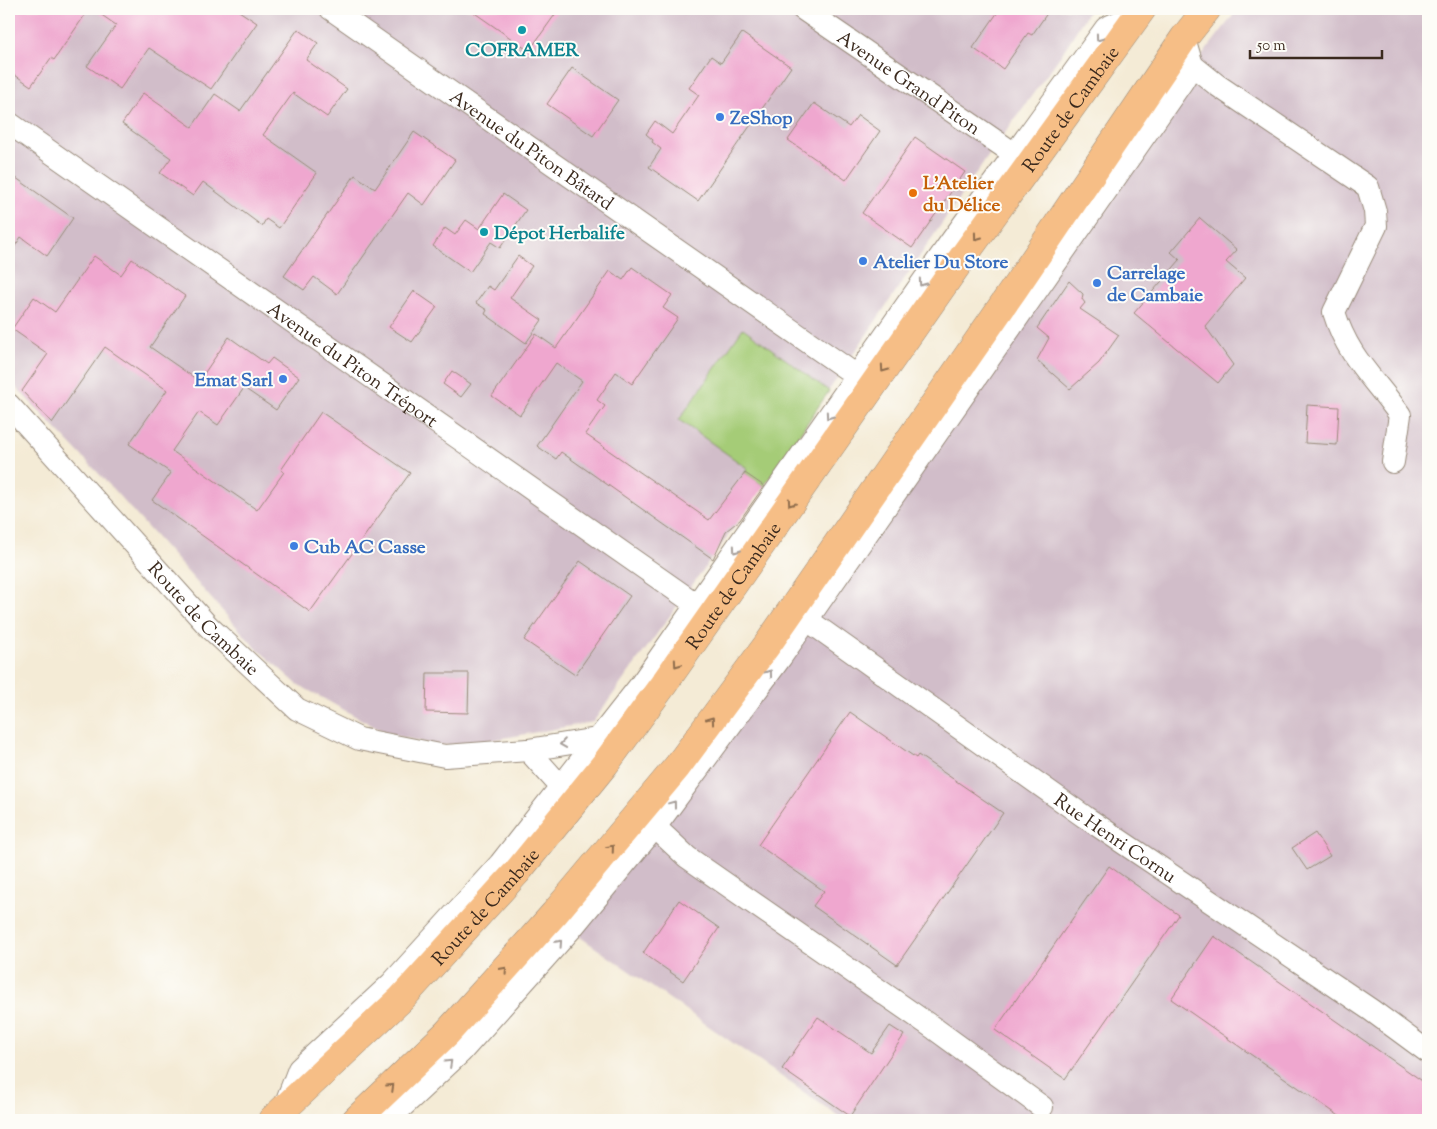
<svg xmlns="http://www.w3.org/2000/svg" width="1437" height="1129" font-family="'Sorts Mill Goudy',serif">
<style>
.industrial{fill:#d1bdc9}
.green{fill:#a5cc77;stroke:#707b4a}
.building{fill:#efa7cf}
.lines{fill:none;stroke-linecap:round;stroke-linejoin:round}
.minor-casing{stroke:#988a7a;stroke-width:24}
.major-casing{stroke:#988a7a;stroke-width:29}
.minor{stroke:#fff;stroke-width:22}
.major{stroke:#f6be86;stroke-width:28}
.oneway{stroke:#a79f9a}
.oneway2{stroke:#8f6d4d}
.culture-dot{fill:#0f9aa8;stroke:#fdfcf7;stroke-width:2}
.shop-dot{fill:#3f7fe0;stroke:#fdfcf7;stroke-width:2}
.food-dot{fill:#e8710a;stroke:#fdfcf7;stroke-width:2}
.labels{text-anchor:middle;stroke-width:4;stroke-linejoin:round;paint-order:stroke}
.culture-label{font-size:19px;font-weight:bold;fill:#0d838f;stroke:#fdfcf7}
.street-label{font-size:19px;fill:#3b2a1e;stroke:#fdfcf7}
.shop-label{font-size:19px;font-weight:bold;fill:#366cbe;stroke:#fdfcf7;text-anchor:start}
.food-label{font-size:19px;font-weight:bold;fill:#c56008;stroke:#fdfcf7;text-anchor:start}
</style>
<rect width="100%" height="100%" fill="#fdfcf7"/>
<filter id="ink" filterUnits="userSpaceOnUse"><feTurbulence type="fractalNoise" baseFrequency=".02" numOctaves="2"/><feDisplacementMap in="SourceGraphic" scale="10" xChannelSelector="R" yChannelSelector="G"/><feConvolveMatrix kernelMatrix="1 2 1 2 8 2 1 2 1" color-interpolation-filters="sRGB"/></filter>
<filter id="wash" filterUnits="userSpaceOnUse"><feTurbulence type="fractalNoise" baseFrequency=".0096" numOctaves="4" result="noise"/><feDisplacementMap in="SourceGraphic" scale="20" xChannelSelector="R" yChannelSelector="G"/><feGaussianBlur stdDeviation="1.12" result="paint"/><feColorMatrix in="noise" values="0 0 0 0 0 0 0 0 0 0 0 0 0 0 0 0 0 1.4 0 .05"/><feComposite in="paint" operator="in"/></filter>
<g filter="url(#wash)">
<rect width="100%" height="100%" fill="#f4ebd6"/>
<!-- industrial -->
<path class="industrial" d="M9,9H1090L1061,55L974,176L764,486L593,722L481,742L437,746L386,733L297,684L254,646L103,478L9,380Z
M1238,9H1428V1120H844L570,930L1182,82Z"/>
<!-- green -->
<path class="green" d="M743,328L829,391L764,486L745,473L747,468L679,420Z"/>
<g id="blocks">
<!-- building -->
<path class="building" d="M9,9H89L54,60L51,58L31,86L9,71Z
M93,9H236L257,23L211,89L149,48L120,89L87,66L116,25Z
M469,9H559L529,51Z
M1000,9H1050L1032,35L1028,33L1003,69L973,48Z
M298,29L318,43L306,60L347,89L327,117L293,93L263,135L317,173L279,228L266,219L262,226L203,182L193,196L160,173L171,158L122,124L143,93L192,127L215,94L240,111Z
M742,33L791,67L698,201L649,167L661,149L652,142L653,140L646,134L655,121L672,134L699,95L689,88L711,56L721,63Z
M572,68L618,100L593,136L547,104Z
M814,103L849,127L858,115L880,131L846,180L788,140Z
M414,132L455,160L424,205L408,193L337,294L314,277L304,290L284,276L355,175L375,189Z
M915,137L965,172L912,248L862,213Z
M9,173L73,218L47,256L21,237L9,255Z
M503,194L526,210L500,248L491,242L470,272L433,246L445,228L455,235L466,220L479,229Z
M1200,218L1237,250L1226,262L1245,278L1205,326L1233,365L1218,383L1134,313L1180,260L1171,252Z
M94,256L121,275L132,259L185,296L150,347L199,381L229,337L267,364L272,358L299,377L276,410L244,388L218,425L199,412L172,451L257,510L284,472L281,470L321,412L410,473L310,612L152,500L171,473L129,444L167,390L105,347L52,423L22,391L48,354L12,329L34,297L55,312Z
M518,256L532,266L510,298L542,320L526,343L485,314L487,310L476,303L488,286L494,290Z
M632,267L672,295L663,308L678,318L632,384L616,372L597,400L605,406L585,434L709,520L745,473L764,486L740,520L726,531L713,559L561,452L556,459L537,446L582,381L556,363L520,415L492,396L536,334L556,348L610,271L623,280Z
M1069,281L1083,294L1082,299L1085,303L1080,309L1119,335L1099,363L1070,389L1037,360L1049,338L1037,328Z
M414,291L437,307L412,342L389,327Z
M452,371L471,384L461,397L443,384Z
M1307,405L1339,407L1337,445L1305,443Z
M580,561L630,596L575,675L524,640Z
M427,673H469L468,713L426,712Z
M850,712L916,758L918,755L1003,813L897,965L813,906L824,891L758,845Z
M1315,833L1330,856L1307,870L1292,848Z
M1109,866L1179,915L1065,1079L995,1030Z
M679,900L719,928L683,981L643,953Z
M1214,936L1428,1085V1120H1345L1171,999Z
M818,1017L871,1053L890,1026L904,1035L850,1116L782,1069Z"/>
</g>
</g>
<g filter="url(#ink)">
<use href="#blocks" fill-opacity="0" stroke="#988a7a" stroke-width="1"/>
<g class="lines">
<!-- minor casing -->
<g class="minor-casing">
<g id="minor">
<path id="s1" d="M331,9L857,376"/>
<path id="s2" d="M803,9L1016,155"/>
<path d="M1192,65L1217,85L1368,187L1375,211L1376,226L1334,312C1348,358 1374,378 1400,415L1393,462"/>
<path id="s3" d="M9,123L697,605"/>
<path id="s4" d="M9,405L208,626L297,709L359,739L445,756L528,750L597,739"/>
<path id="s5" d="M806,619L1085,817L1371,1010L1428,1052"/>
<path d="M528,750L562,788"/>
<path d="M655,827L687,857L935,1029L1042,1107"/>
<path d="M284,1108L299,1069L392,983L500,864L639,687L950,243L1106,28L1139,13"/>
<path d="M388,1120L461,1052L570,930L655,827L781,657L1182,82L1192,65L1184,38"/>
</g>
</g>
<!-- major casing -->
<g class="major-casing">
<g id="major">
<path id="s6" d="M272,1120L401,999L517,872L605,764L663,685L965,254L1142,9"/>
<path d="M356,1120L447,1033L554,914L677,767L770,641L1014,289L1184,38L1207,9"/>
</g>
</g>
<!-- minor -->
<use href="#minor" class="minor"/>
<!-- major -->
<use href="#major" class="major"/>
</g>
<!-- one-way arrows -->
<defs><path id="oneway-chevron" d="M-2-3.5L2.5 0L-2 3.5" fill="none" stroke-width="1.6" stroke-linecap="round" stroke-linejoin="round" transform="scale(1.25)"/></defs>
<g class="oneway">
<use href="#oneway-chevron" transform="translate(1099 38) rotate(126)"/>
<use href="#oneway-chevron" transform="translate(922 283) rotate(125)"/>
<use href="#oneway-chevron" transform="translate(829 416) rotate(125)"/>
<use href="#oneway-chevron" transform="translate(736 550) rotate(125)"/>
<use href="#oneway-chevron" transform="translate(769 673) rotate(-54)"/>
<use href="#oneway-chevron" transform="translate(563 744) rotate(172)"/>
<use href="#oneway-chevron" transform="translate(673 804) rotate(-53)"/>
<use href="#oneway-chevron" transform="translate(559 943) rotate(-48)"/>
<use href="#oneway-chevron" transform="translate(449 1063) rotate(-43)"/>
</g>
<g class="oneway2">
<use href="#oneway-chevron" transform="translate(977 237) rotate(126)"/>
<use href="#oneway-chevron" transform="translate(884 369) rotate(125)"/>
<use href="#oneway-chevron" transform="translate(791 503) rotate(125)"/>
<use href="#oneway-chevron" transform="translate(677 664) rotate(125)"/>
<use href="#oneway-chevron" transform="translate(711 720) rotate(-54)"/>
<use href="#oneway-chevron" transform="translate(611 848) rotate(-50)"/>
<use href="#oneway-chevron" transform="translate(504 970) rotate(-48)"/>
<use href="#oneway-chevron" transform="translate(391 1087) rotate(-44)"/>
</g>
</g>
<!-- markers -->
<g class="culture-dot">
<circle cx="522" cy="30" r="5"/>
<circle cx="484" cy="232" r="5"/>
</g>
<g class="shop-dot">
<circle cx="720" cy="117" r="5"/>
<circle cx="863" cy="261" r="5"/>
<circle cx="1097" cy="283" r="5"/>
<circle cx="283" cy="379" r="5"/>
<circle cx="294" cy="546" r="5"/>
</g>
<circle class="food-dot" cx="913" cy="193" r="5"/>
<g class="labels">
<!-- culture labels -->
<g class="culture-label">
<text x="522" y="56">COFRAMER</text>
<text x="494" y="239" text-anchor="start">Dépot Herbalife</text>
</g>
<!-- street labels -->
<g class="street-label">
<text dy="7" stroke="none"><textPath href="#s2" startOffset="129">Avenue Grand Piton</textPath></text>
<text dy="7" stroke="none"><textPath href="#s6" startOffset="1292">Route de Cambaie</textPath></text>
<text dy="7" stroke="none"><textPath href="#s1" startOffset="245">Avenue du Piton Bâtard</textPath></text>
<text dy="7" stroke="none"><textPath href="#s3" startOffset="420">Avenue du Piton Tréport</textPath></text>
<text dy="7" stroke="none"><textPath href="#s6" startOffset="708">Route de Cambaie</textPath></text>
<text dy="7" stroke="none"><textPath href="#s4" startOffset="289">Route de Cambaie</textPath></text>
<text dy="7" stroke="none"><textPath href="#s5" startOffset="379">Rue Henri Cornu</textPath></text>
<text dy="7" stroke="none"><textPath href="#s6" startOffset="302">Route de Cambaie</textPath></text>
</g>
<!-- shop labels -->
<g class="shop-label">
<text x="730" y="124">ZeShop</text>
<text x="873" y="268">Atelier Du Store</text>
<text x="1107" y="279">Carrelage<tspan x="1107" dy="22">de Cambaie</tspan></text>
<text x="273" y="386" text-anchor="end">Emat Sarl</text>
<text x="304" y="553">Cub AC Casse</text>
</g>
<!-- food labels -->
<g class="food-label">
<text x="923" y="189">L'Atelier<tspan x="923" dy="22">du Délice</tspan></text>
</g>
</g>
<!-- margin -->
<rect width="1437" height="1129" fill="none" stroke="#fdfcf7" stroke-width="30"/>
<!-- scale -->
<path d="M1250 50v8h132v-8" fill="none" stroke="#3b2a1e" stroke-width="2.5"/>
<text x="1257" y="50" font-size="15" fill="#3b2a1e" stroke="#fdfcf7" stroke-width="4" paint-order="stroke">50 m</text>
</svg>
